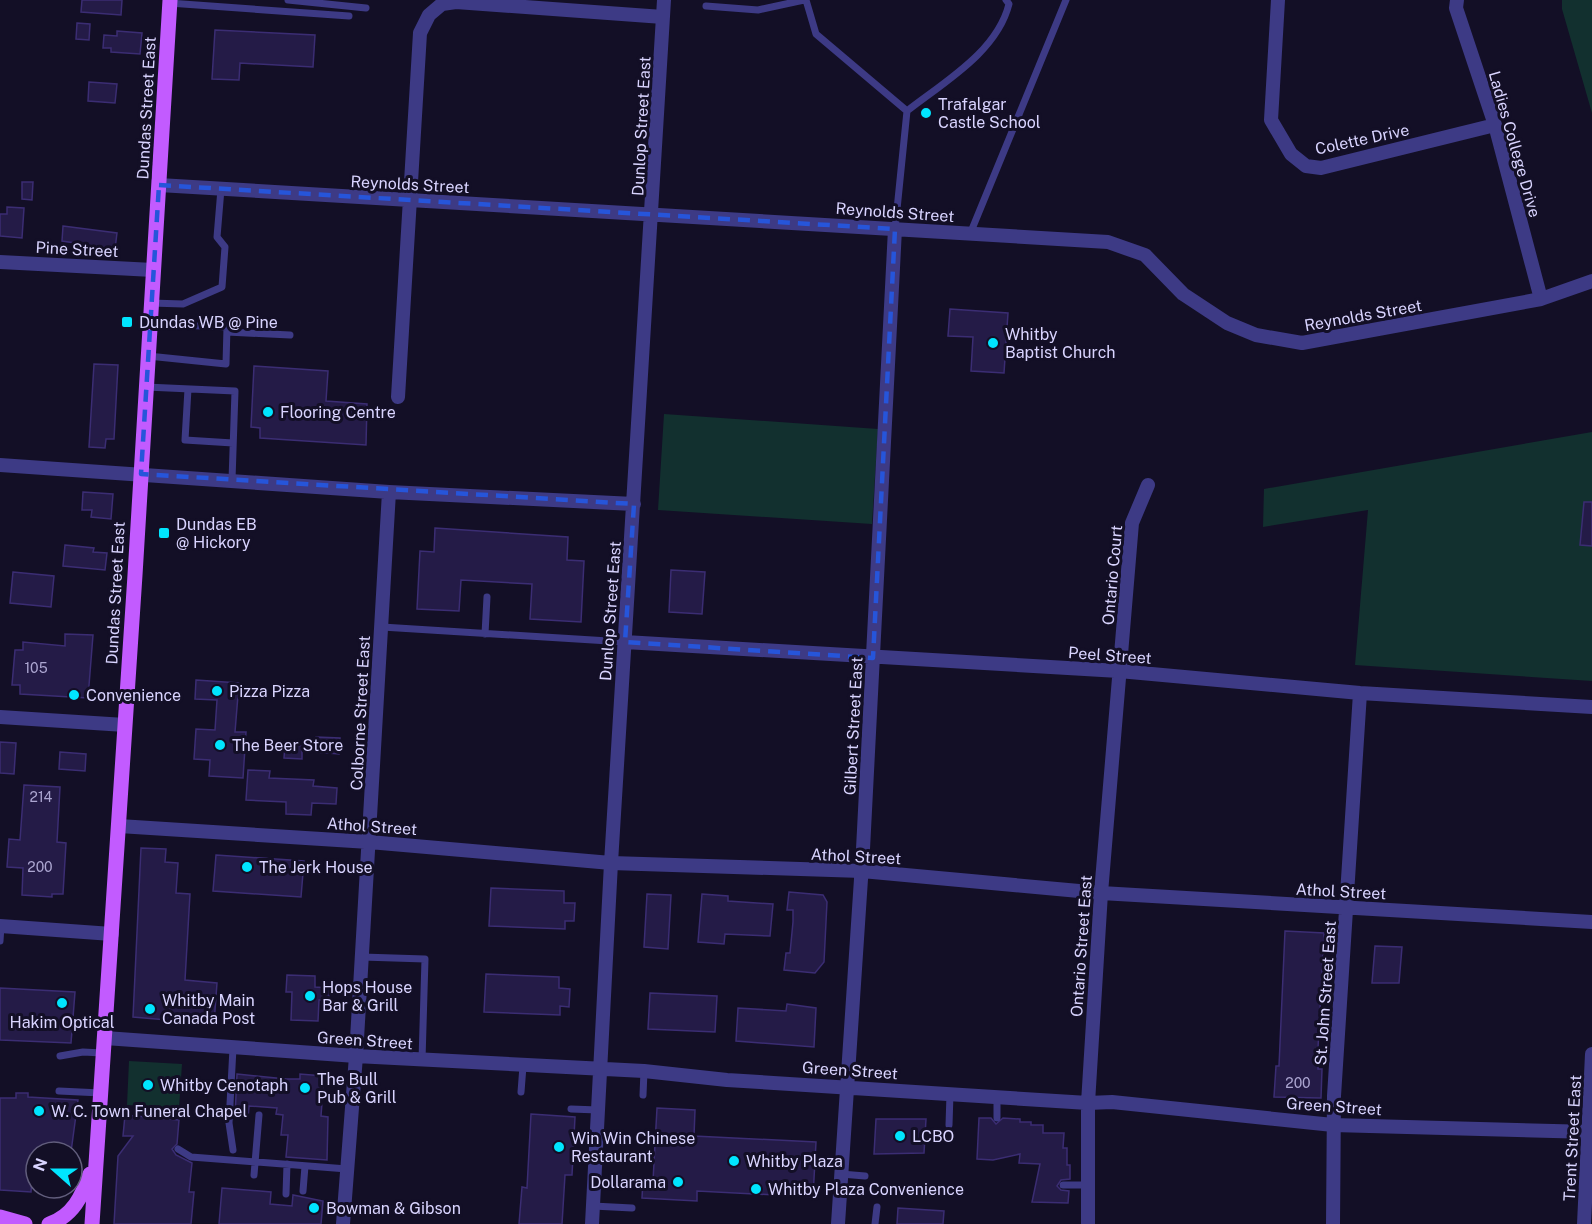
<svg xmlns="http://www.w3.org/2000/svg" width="1592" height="1224" font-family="'Public Sans',sans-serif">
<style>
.green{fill:#12302f}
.building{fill:#241b47;stroke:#3b2d73;stroke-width:1.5}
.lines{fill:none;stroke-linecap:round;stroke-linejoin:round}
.service{stroke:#3d3a85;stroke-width:7}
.minor{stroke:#3d3a85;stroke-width:14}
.primary{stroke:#c25bff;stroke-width:15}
.marked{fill:none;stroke:#2655da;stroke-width:4.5;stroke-dasharray:12 8;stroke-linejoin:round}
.poi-dot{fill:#00e5ff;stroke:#130f26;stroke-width:2}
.labels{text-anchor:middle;stroke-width:6;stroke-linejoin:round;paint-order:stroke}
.number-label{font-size:14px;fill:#aca6d1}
.poi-label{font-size:16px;fill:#d9d4ff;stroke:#130f26;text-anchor:start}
.street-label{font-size:16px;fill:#d9d4ff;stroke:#130f26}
</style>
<rect width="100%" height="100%" fill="#130f26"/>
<!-- green -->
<path class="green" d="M1562,0H1592V113L1562,9Z
M664,414L878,429L872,524L658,510Z
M1592,432V681L1355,665L1368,510L1263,527L1264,489Z
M129,1061L182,1064L179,1108L127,1105Z"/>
<!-- building -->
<path class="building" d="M82,0H122L121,15L81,12Z
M77,23L90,24L89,40L76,39Z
M215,30L315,35L313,67L240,63L239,80L212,79Z
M117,31L142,33L140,54L111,52V48H103L104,35L117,36Z
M89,82L117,84L115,103L88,101Z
M22,182H33L32,200L22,199Z
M7,207L24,208L22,238L0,236V214H7Z
M63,226L117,233L115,249L62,241Z
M950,309L1008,313L1004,373L971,371L973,337L948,336Z
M94,364L118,365L114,439H106L105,448L89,447Z
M254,366L328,371L326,401L367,404L366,445L260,438V428L251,427Z
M83,492L113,494L111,519L91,517L92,510H82Z
M1584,502H1592V546L1580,545Z
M435,528L568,537L567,560L584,561L581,622L530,619L532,584L461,580L459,611L417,609L420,551L434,552Z
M65,545L94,548L93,552L107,553L105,570L63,566Z
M671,570L705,572L702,614L669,612Z
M13,572L54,576L51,607L10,603Z
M65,634L93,635L88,698L20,694V685H12L15,650H23V642L65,646Z
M196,680L239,683L235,732H246L243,778L209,776L210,760L194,759L196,729L215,730L217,700L195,699Z
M316,737L340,738L339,754L315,752Z
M0,742L16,743L14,774L0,773Z
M285,745L302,746V759L284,758Z
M60,752L86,754L85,771L59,769Z
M248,770L270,771L269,778L314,780L313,786L337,788L336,804L312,803L311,815L286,814V802L246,800Z
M24,785L60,787L57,842L66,843L63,894H52V897L22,895L23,868L7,867L9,839L20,840Z
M141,848L166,849L165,862L178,863L176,893L190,894L185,980L217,983L214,1024L133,1017Z
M216,855L304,861L301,897L213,891Z
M491,888L564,891V903H575L574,921H565V929L489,926Z
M789,892L823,895L827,902L824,962L815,973L784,970L786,953H790L793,922V910H787Z
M647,894L671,895L668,949L644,947Z
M702,894L728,896V901L773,904L770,936L725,934L724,944L698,942Z
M1285,931L1324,933L1318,1048V1069H1322L1321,1098L1274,1097L1276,1066H1279Z
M1375,946L1402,947L1399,983H1372Z
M486,974L559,977V988L570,989L569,1007L560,1006V1015L484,1012Z
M287,975L315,976V987L329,988V1000H319L318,1021L291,1020L292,992H286Z
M0,988L75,992L71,1043L0,1040Z
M650,993L717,996L715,1032L648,1029Z
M787,1004L816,1008L814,1047L736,1041L738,1008L786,1011Z
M237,1074L286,1079H300V1074L324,1076L321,1116L328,1117L327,1160L286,1157L288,1135H281L283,1115L276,1114L277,1108L249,1106L248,1118L235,1117Z
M16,1093H28V1097L78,1100L71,1152H34L31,1192L0,1190V1098H16Z
M657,1108L695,1110L694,1136L816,1142L813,1197L697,1191V1201L642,1198L643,1180L653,1181Z
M531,1114L575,1117L572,1175H565L562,1224H519L522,1187L527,1188Z
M125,1115L179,1120L177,1144L172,1149L176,1155L192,1163L189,1192H194L191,1224H114L118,1156L133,1136H123Z
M979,1118H991L996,1124L1003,1118L1020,1119V1122H1031V1125H1043V1133H1064L1063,1148H1067V1165H1070V1179L1061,1180L1057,1186L1061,1190L1069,1191L1068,1203L1032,1202L1040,1164L1019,1163L1020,1154L993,1160L977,1159Z
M876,1119H926L924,1153L874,1154Z
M222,1188L271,1192L270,1204L292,1206L293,1195L323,1201L321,1224H219Z
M898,1208L944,1211L943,1224H897Z"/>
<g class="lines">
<!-- service -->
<path class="service" d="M288,0L366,8
M806,0L816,34L907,111
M169,3L349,16
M706,6L758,10L804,0
M895,229L907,111C944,82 997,52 1009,4L1006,0
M970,234L1066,0
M151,303L183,304L222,287L225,247L217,237L221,189
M227,332L290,335
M148,356L226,364L227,327L150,324
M146,387L235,391L232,480
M188,389L185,440L233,443
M382,627L625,642
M485,634L487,597
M0,941L1,926
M362,957L425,959L422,1060
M233,1048L229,1123L233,1150
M60,1056L83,1052L102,1053
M59,1091L101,1093
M521,1092L523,1066
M643,1095L644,1071
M571,1109L598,1110
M997,1118V1097
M949,1125L950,1094
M178,1149L191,1157L347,1169
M841,1174L865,1176
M254,1175L259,1115
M1063,1185H1087
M303,1191L305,1166
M286,1194L287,1164
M593,1206L632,1208
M875,1224L877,1207"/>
<!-- minor -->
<path class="minor" d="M1278,0L1271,120L1291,154L1306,166L1321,168L1495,125
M1457,0L1456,8L1495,125L1541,299
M159,185L1108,242L1145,255L1183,294L1227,323L1256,335L1302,343L1541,299L1592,281
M0,262L153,270
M398,397L420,33L429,15L442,4L456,2L663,17
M0,465L389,492L634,504
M625,642L1119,671L1360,693L1592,707
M0,717L125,725
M119,826L369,842L611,863L862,871L1101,893L1592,922
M0,926L112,934
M105,1038L356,1056L644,1071L727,1080L1088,1103L1112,1102L1333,1125L1592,1132
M343,1224L356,1056L389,492
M592,1224L611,863L664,0
M838,1224L863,849L895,229
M1088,1224V1103L1101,893L1132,523L1148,485
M1333,1224L1334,1096L1360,693
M1584,1224L1592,1054"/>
<!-- primary -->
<path class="primary" d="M0,1217L25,1224
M49,1224C73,1216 82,1196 90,1174
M92,1224L135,575L170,0"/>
</g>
<!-- marked area -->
<path class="marked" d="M159,185L895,229L873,658L625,642L634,504L141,474Z"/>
<!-- markers -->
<g class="poi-dot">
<circle cx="926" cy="113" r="6"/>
<rect x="121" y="316" width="12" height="12" rx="3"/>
<circle cx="993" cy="343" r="6"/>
<circle cx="268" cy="412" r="6"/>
<rect x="158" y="527" width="12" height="12" rx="3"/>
<circle cx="217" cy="691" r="6"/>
<circle cx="74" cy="695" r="6"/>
<circle cx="220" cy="745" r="6"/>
<circle cx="247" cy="867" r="6"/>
<circle cx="310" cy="996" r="6"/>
<circle cx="62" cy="1003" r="6"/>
<circle cx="150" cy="1009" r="6"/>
<circle cx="148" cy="1085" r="6"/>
<circle cx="305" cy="1088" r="6"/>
<circle cx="39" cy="1111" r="6"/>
<circle cx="900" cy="1136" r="6"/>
<circle cx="559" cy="1147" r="6"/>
<circle cx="734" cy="1161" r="6"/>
<circle cx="678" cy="1182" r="6"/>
<circle cx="756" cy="1189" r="6"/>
<circle cx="314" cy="1208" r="6"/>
</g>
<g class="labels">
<!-- number labels -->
<g class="number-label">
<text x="36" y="673">105</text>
<text x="41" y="802">214</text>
<text x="40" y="872">200</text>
<text x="1298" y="1088">200</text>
</g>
<!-- poi labels -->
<g class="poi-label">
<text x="938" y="110">Trafalgar<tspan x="938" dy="18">Castle School</tspan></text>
<text x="139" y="328">Dundas WB @ Pine</text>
<text x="1005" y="340">Whitby<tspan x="1005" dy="18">Baptist Church</tspan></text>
<text x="280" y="418">Flooring Centre</text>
<text x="176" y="530">Dundas EB<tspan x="176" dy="18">@ Hickory</tspan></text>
<text x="229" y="697">Pizza Pizza</text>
<text x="86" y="701">Convenience</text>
<text x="232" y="751">The Beer Store</text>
<text x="259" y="873">The Jerk House</text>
<text x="322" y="993">Hops House<tspan x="322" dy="18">Bar &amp; Grill</tspan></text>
<text x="162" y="1006">Whitby Main<tspan x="162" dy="18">Canada Post</tspan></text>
<text x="62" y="1028" text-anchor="middle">Hakim Optical</text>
<text x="317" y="1085">The Bull<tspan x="317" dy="18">Pub &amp; Grill</tspan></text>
<text x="160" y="1091">Whitby Cenotaph</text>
<text x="51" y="1117">W. C. Town Funeral Chapel</text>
<text x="912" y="1142">LCBO</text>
<text x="571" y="1144">Win Win Chinese<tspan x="571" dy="18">Restaurant</tspan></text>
<text x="746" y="1167">Whitby Plaza</text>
<text x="666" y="1188" text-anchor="end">Dollarama</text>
<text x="768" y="1195">Whitby Plaza Convenience</text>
<text x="326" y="1214">Bowman &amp; Gibson</text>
</g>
<!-- street labels -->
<g class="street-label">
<text transform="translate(146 108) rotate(-87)" y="6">Dundas Street East</text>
<text transform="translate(641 126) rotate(-87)" y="6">Dunlop Street East</text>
<text transform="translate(1362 139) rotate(-12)" y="6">Colette Drive</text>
<text transform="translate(1515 144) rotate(74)" y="6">Ladies College Drive</text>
<text transform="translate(410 184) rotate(3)" y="6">Reynolds Street</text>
<text transform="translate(895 212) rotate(4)" y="6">Reynolds Street</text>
<text transform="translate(77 249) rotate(3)" y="6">Pine Street</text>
<text transform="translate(1363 315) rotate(-10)" y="6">Reynolds Street</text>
<text transform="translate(1112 575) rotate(-85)" y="6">Ontario Court</text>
<text transform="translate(115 593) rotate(-87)" y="6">Dundas Street East</text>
<text transform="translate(610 611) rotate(-86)" y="6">Dunlop Street East</text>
<text transform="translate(1110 655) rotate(4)" y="6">Peel Street</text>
<text transform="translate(360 713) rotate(-87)" y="6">Colborne Street East</text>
<text transform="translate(853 726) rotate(-87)" y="6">Gilbert Street East</text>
<text transform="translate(372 826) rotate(4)" y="6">Athol Street</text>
<text transform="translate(856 856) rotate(3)" y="6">Athol Street</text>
<text transform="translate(1341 891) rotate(3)" y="6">Athol Street</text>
<text transform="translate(1081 946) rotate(-86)" y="6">Ontario Street East</text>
<text transform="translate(1325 993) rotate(-86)" y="6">St. John Street East</text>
<text transform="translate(365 1040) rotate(4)" y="6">Green Street</text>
<text transform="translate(850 1070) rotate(4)" y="6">Green Street</text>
<text transform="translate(1334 1106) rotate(4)" y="6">Green Street</text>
<text transform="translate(1572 1138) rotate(-87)" y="6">Trent Street East</text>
</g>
</g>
<!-- north arrow -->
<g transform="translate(54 1170) rotate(291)"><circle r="28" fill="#130f26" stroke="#625e7d" stroke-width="1.5"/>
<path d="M0-4.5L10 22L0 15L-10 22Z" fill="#00e5ff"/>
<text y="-9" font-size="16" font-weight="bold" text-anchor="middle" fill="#d9d4ff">N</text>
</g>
</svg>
